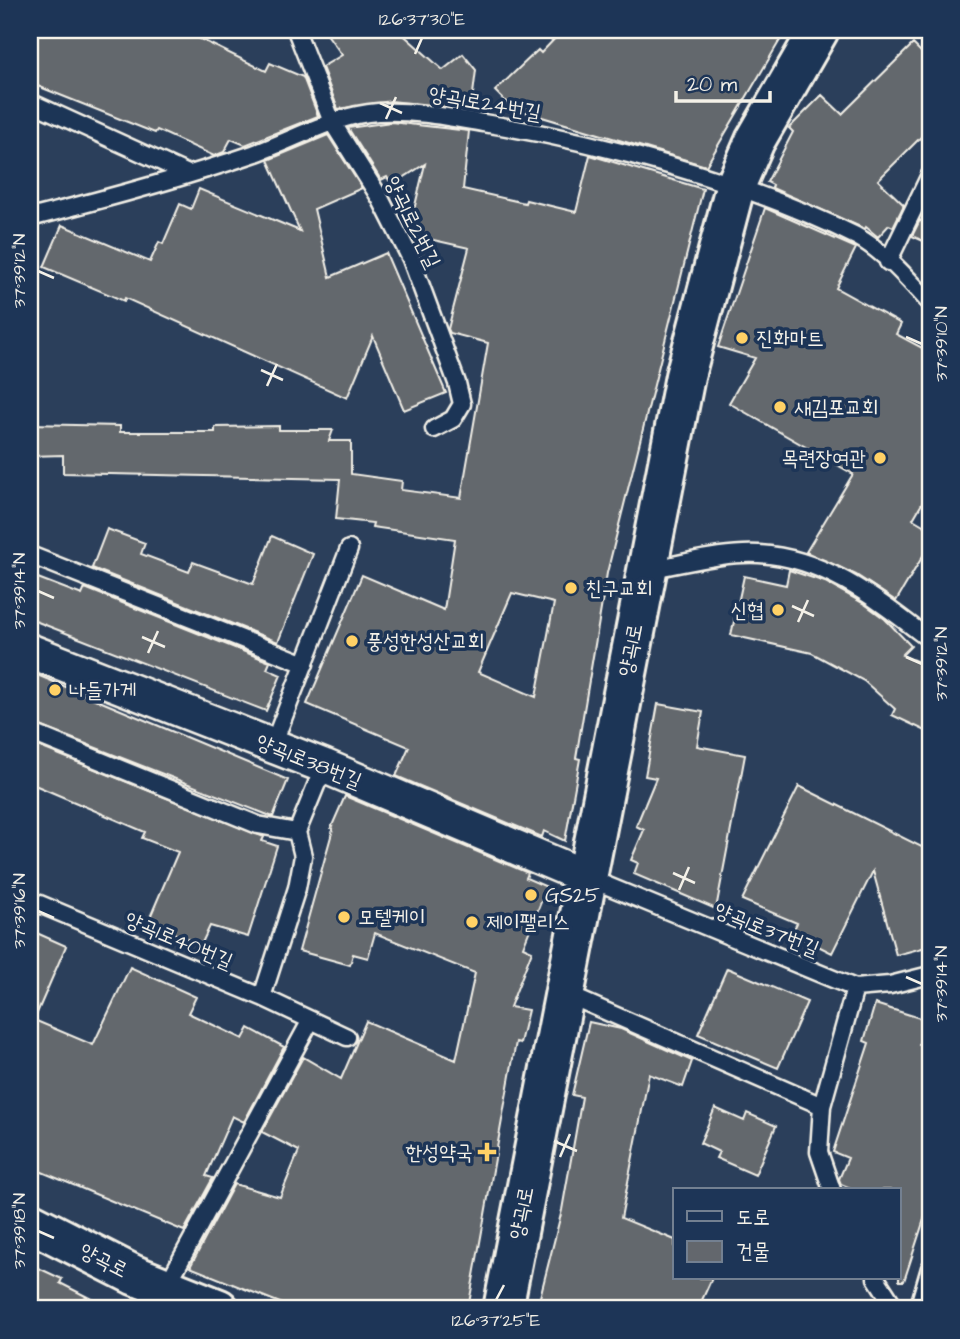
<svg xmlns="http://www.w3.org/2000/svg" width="960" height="1339" font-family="'Architects Daughter','Poor Story',sans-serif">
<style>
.building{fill:#63676d;stroke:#f4f1e8;stroke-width:2;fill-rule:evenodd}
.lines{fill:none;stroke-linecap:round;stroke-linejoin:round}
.service-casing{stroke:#f4f1e8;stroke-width:21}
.minor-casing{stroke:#f4f1e8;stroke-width:38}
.tertiary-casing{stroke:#f4f1e8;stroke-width:44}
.service{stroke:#1d3557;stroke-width:16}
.minor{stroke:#1d3557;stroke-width:33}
.tertiary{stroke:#1d3557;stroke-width:38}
.ticks{fill:none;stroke:#f4f1e8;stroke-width:2.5}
.poi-dot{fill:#ffd166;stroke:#1d3557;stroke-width:2.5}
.labels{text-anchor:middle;stroke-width:7;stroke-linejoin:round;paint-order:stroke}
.street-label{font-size:21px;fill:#f4f1e8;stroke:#1d3557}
.poi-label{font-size:21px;fill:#f4f1e8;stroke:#1d3557;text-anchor:start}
.neatline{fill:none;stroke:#f4f1e8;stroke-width:2.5}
.ticks-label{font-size:18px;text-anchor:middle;fill:#f4f1e8}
</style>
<rect width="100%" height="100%" fill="#2b3f5b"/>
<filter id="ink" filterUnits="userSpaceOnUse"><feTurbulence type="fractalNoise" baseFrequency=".0143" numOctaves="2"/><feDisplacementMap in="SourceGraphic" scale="14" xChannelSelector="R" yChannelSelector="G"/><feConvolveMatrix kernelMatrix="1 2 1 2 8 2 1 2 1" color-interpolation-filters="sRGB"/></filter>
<g filter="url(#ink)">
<!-- building -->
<path class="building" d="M30,30H182L266,71L270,63L303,77L318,116L245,145L231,139L224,152L214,156L157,130L155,133L30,83Z
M324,30H398L443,70L463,54L476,70L471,110L391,101L338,109L322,67L342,55Z
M563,30H786L706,166L512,108L495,91L538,50L541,53Z
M913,44L930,61V128L878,180L904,205L893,227L889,225L878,237L866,227L865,229L772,188L773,185L767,182L793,132L789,128L822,95L842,114Z
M391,122L469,131L463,189L525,203L526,200L576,212L590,155L703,189L607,573L576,758L580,759L565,841L544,831L542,837L396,776L409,747L307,704L362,575L444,610L455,539L372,527L373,523L336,519L340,479L63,473V455L30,456V424L120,426V432H215V427L279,426V430H333L329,441H351V474L402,481L401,490L461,498L488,343L450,333L448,329L469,248L411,235L409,231L425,164L392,185L387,177L381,180L348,128ZM512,593L554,603L536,697L478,672Z
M328,135L362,188L314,209L330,277L386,253L446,393L404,410L373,336L347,398L125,298L124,301L44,267L62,225L150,262L159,242L163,244L180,204L191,209L199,189L300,231L268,160Z
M765,208L856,248L836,288L901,324L896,334L930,352V490L913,519L930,529V544L896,601L856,575L806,552L853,474L729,403L755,358L718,347Z
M920,220L930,229V244L912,236Z
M107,529L145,543L141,554L189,572L193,562L253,584L272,536L313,554L278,642L92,568Z
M789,570L825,582L866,605L885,619L911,646L902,655L930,667V733L892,715L895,709L864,681L812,653L731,635L744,576L786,585Z
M30,575L82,595L85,588L270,662L267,669L281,675L266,711L30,619Z
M30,672L288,780L273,817L30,722Z
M658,704L703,712L697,746L745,755L716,909L634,874L638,863L631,860L644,830L636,826L656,778L645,776Z
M30,743L264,837L262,841L277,846L248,937L210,926L201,945L148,922L178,852L142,838L145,832L30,783Z
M799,786L930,851V946L896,955L873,871L832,953L792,933L797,923L742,900Z
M345,796L528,873L526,878L547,887L523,947L532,951L510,1007L528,1010L520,1043L516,1042L468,1309H295L190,1267L234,1184L280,1197L299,1151L262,1132L303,1057L341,1079L366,1021L456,1060L475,973L375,933L368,958L353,954L350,965L299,951L333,829L331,828Z
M30,930L66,946L34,1020L93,1045L130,967L196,997L188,1013L243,1039L249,1028L284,1047L244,1122L232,1116L206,1176L213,1178L184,1231L30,1167Z
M727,968L807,1002L778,1068L698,1034Z
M875,1004L926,1020L919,1044L930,1048V1201L904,1281H899V1190H855L841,1184L839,1179L848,1158L833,1152L869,1043L864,1041Z
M589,1022L621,1029L692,1061L683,1087L649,1074L621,1218L675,1240V1278H712L698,1309H537L562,1210L582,1097L572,1095Z
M715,1108L744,1121L747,1113L776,1126L755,1175L716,1158L719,1152L700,1143Z
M30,1264L62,1279L60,1283L111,1309H30Z"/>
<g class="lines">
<!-- service casing -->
<g class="service-casing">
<path id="service" d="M296,30L332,122L380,198L411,259L457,383L462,404L453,419L434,429
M30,102L188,174
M30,218C105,199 180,179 253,154C294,140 334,115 378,112C413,110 448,117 483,123C602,142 747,182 856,236C884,251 909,280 930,303
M888,262L930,175
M30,555L305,664
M646,570C683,564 722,552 759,554C827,558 879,601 930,640
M30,732L258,825L297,832
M272,747L349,549
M586,877L855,988L890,985L930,975
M30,900L262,997L347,1037
M564,993L822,1106
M262,997L297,888L303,856L297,832L324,766
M832,1190L819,1152L822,1106L855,988
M876,1278L896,1309
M165,1289L311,1020
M918,1309L930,1268"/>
</g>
<!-- minor casing -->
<g class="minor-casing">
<path id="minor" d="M30,651L324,766L586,877"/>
</g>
<!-- tertiary casing -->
<g class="tertiary-casing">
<path id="tertiary" d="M30,1222L134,1275L219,1309
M503,1309L685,376L735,187L755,141L819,30"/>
</g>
<!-- service -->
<use href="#service" class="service"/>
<!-- minor -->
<use href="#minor" class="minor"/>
<!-- tertiary -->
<use href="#tertiary" class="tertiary"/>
</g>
</g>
<!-- ticks -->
<path class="ticks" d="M415,54L422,38M380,103L402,113M386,119L396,97M38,271L54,278M906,337L922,344M261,370L283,380M267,386L277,364M38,591L54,598M792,606L814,616M798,622L808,600M142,637L165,647M148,653L158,631M906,657L922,664M673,873L695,883M679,890L689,867M38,911L54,918M906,977L922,984M554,1141L577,1151M560,1157L570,1134M38,1231L54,1238M496,1300L504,1285"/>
<!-- markers -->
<g class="poi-dot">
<circle cx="742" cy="338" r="7"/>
<circle cx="780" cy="407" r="7"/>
<circle cx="880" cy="458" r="7"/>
<circle cx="571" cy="588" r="7"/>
<circle cx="778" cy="610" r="7"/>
<circle cx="352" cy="641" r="7"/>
<circle cx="55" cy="690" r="7"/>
<circle cx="531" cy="895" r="7"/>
<circle cx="344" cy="917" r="7"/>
<circle cx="472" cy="922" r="7"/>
<path d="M483.5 1141.5h7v7h7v7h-7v7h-7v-7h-7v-7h7z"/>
</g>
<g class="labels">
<!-- street labels -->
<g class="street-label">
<text transform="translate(485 103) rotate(10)" y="7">양곡1로24번길</text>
<text transform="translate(413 222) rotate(64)" y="7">양곡1로2번길</text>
<text transform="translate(630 650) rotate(-79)" y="7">양곡1로</text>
<text transform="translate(309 761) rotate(22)" y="7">양곡1로38번길</text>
<text transform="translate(767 929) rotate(22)" y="7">양곡1로37번길</text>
<text transform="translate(179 940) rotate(23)" y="7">양곡1로40번길</text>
<text transform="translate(521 1213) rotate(-79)" y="7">양곡1로</text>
<text transform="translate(104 1260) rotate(27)" y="7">양곡로</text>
</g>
<!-- poi labels -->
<g class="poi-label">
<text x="756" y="345">진화마트</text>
<text x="794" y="414">새김포교회</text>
<text x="866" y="465" text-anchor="end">목련장여관</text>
<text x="585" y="595">친구교회</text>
<text x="764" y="617" text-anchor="end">신협</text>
<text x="366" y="648">풍성한성산교회</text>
<text x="69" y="697">나들가게</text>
<text x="545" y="902">GS25</text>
<text x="358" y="924">모텔케이</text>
<text x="486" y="929">제이팰리스</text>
<text x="473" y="1159" text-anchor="end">한성약국</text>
</g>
</g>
<!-- margin -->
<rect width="960" height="1339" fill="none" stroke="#1d3557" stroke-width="77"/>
<!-- legend -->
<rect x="673" y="1188" width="228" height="91" fill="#1d3557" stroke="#738091" stroke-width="2"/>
<rect x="687" y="1211" width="35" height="10" fill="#1d3557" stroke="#738091" stroke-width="2"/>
<text x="736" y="1224" font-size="21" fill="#f4f1e8">도로</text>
<rect x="687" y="1241" width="35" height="21" fill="#63676d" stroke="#738091" stroke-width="2"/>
<text x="736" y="1258" font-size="21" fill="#f4f1e8">건물</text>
<!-- scale -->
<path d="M676 91v10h94v-10" fill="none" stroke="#f4f1e8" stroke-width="3.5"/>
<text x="687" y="91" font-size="21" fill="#f4f1e8" stroke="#1d3557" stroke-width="5" paint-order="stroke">20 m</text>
<rect x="38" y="38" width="884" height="1262" class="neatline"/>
<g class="ticks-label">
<text x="422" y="25">126°37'30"E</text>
<text transform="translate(19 271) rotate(-90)" y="6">37°39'12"N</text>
<text transform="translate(941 344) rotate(-90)" y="6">37°39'10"N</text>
<text transform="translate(19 591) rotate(-90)" y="6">37°39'14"N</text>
<text transform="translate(941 664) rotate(-90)" y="6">37°39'12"N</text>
<text transform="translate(19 911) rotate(-90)" y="6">37°39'16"N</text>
<text transform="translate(941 984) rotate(-90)" y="6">37°39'14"N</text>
<text transform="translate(19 1231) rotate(-90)" y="6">37°39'18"N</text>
<text x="496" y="1326">126°37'25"E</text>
</g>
</svg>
